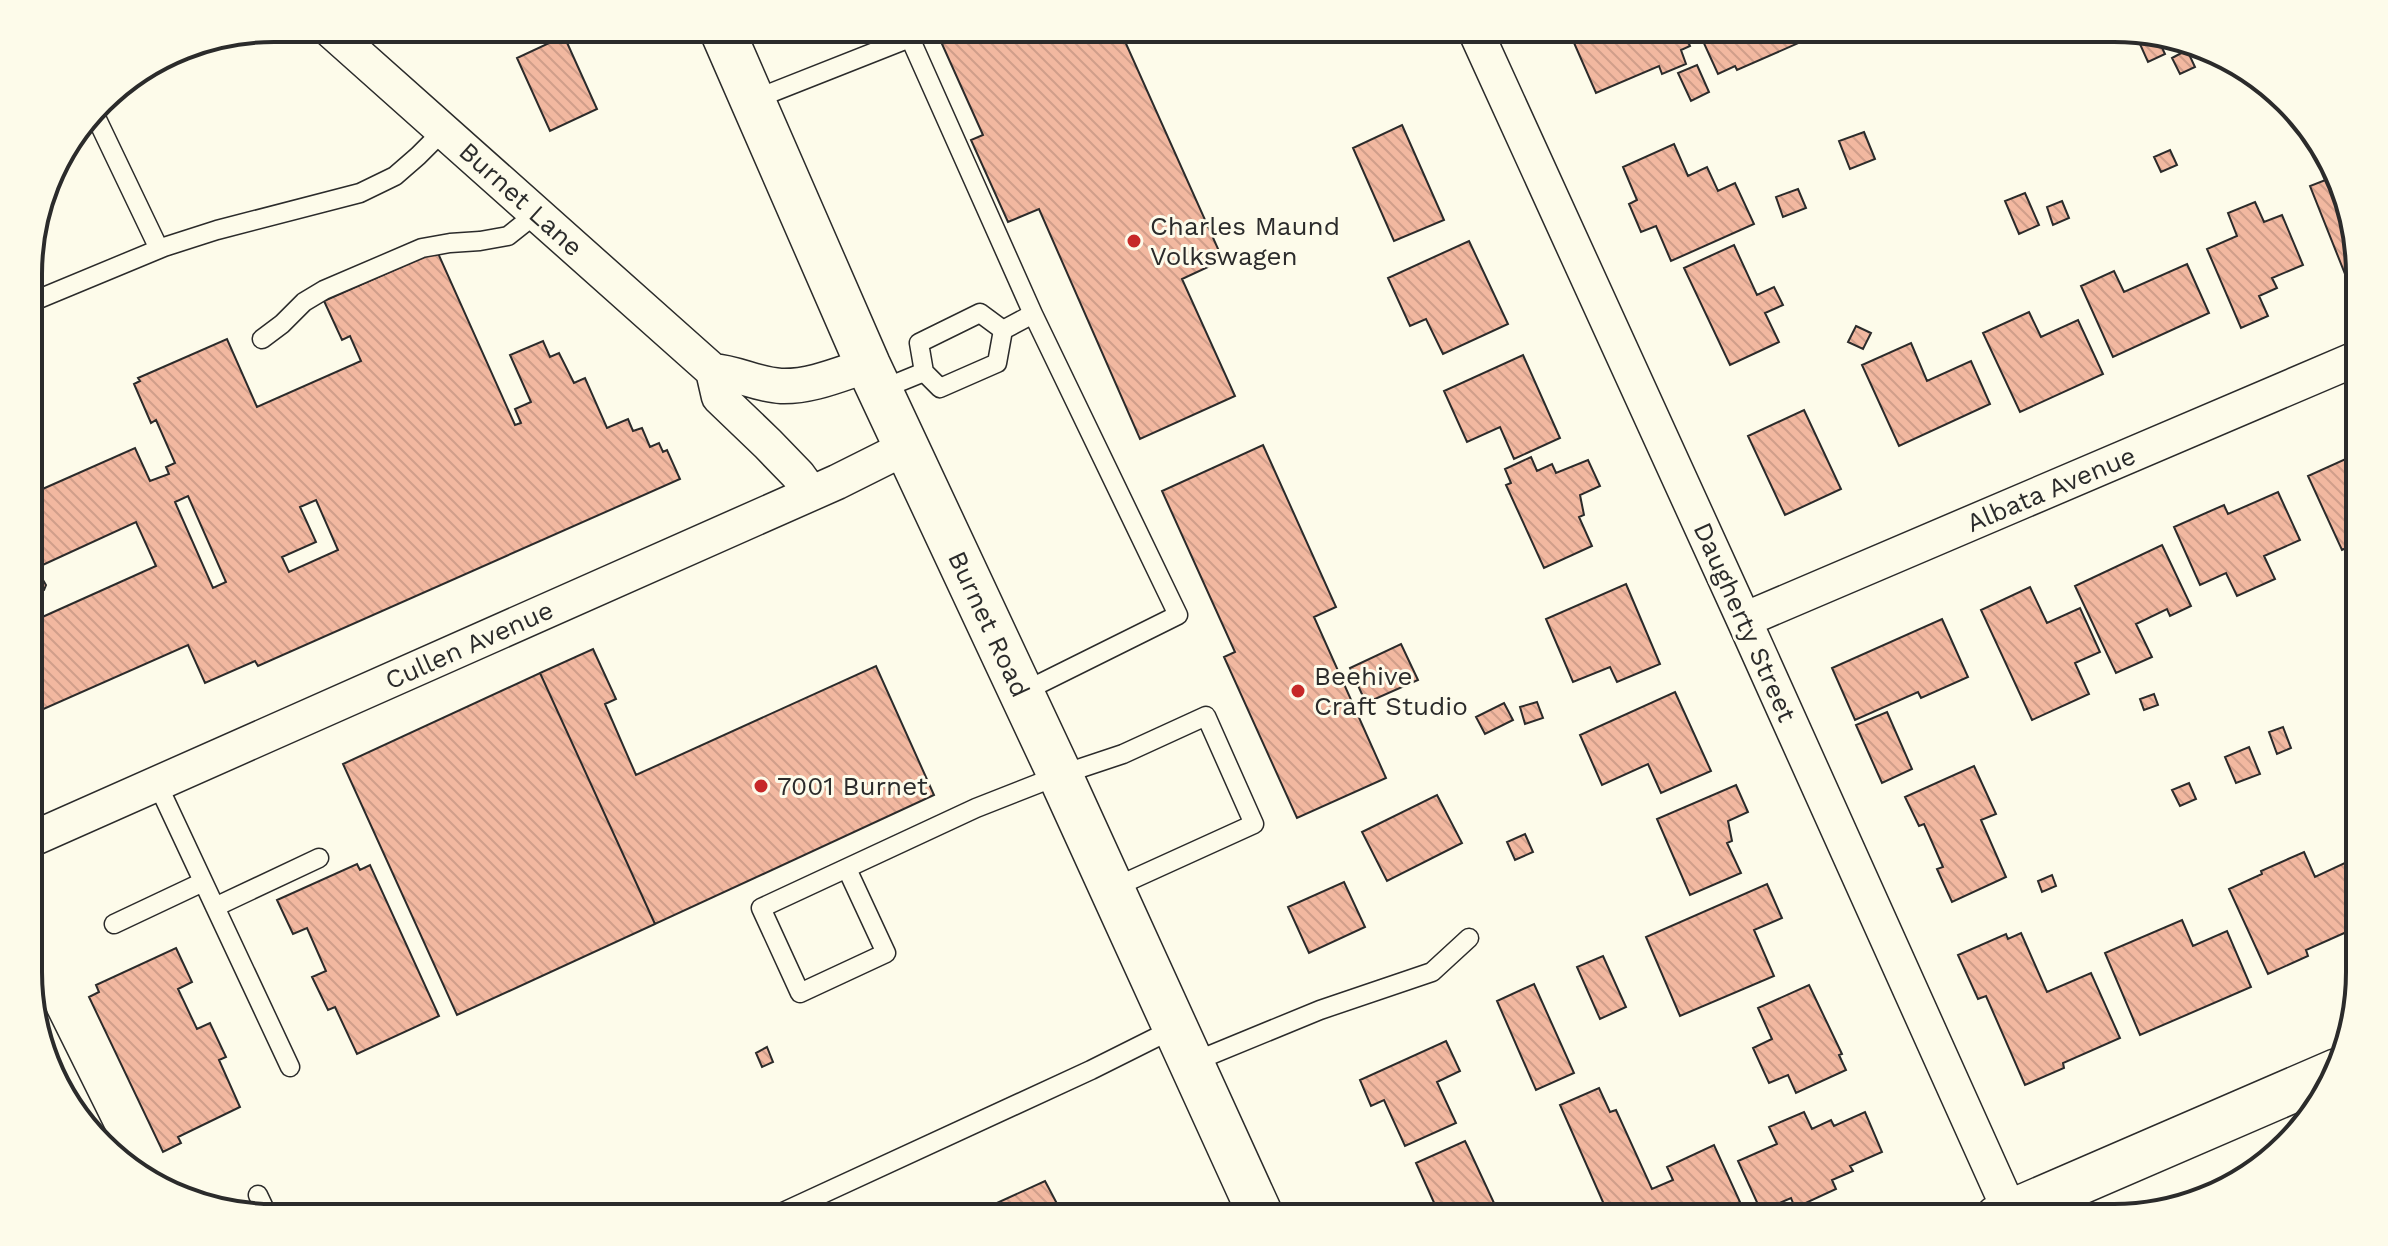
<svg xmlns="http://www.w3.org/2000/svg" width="2388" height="1246" font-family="'Work Sans',sans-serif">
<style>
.building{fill:url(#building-back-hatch);stroke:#2b2b2b;stroke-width:2;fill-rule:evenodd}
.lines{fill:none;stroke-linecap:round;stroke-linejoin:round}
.service-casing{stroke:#2b2b2b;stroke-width:21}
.minor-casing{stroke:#2b2b2b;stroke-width:37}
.tertiary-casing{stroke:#2b2b2b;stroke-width:47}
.secondary-casing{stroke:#2b2b2b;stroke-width:47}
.service{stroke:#fdfbea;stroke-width:18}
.minor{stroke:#fdfbea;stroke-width:34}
.tertiary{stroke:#fdfbea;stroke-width:44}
.secondary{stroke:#fdfbea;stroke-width:44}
.poi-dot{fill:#c62828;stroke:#fdfbea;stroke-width:3}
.labels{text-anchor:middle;stroke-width:6;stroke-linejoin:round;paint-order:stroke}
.street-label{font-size:26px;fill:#2b2b2b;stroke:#fdfbea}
.poi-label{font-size:26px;fill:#2b2b2b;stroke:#fdfbea;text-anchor:start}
.rim{fill:none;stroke:#2b2b2b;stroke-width:4}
</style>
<defs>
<pattern id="building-back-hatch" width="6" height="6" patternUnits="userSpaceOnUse" patternTransform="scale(2)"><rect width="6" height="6" fill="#f2b8a0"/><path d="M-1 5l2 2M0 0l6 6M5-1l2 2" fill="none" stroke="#d09e8a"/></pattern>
</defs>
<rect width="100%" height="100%" fill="#fdfbea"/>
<!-- building -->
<path class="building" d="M976,28H1119L1223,260L1182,279L1235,396L1140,439L1039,209L1008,222L971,140L983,135L942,44Z
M1591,28H1682L1690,46L1681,50L1686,64L1662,74L1659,66L1596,93L1571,36Z
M1697,28H1817L1819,34L1737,70L1735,66L1718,74Z
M2135,33L2143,35L2146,43L2158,39L2165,54L2148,62Z
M564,36L597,109L550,131L517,58Z
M2187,50L2195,67L2180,74L2172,58Z
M1697,65L1709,92L1691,101L1678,73Z
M1402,125L1444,220L1394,241L1353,148Z
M1864,132L1875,159L1850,169L1839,141Z
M1674,144L1688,176L1707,167L1718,191L1735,183L1754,224L1671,261L1656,226L1641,232L1629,204L1637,200L1623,167Z
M2170,150L2177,165L2161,172L2154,157Z
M2333,177L2358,243V268L2345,274L2310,186Z
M1798,189L1806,208L1783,217L1776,197Z
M2025,193L2039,225L2019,234L2005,201Z
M2062,201L2069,218L2053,225L2047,207Z
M2255,202L2264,222L2282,215L2303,265L2272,278L2277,288L2259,296L2268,316L2241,328L2207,249L2237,236L2228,213Z
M1469,241L1508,324L1443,354L1426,319L1410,326L1388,278Z
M1734,245L1757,295L1774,287L1783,305L1765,313L1779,342L1730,365L1684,268Z
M437,251L515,425L521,423L515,409L531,402L510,355L543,341L550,357L559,353L574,383L585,378L607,428L628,419L633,431L642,428L650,447L659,443L663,452L667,450L680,479L258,666L255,661L205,683L188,645L30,715L29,623L156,566L136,522L36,568L46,585L44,590L29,596V495L135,448L150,481L169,474L166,467L175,463L156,420L151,423L134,384L140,381L138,378L227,339L257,407L361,361L350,336L342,340L324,301ZM188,496L226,582L213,588L175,502ZM316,500L338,550L289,572L282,557L316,542L300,507Z
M2187,264L2209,313L2113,357L2081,286L2114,271L2124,292Z
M2029,312L2041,337L2078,320L2103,374L2020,412L1983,333Z
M1856,326L1871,333L1863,349L1848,342Z
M1911,343L1927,381L1971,361L1990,404L1899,446L1862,365Z
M1523,355L1560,438L1514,459L1500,427L1467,442L1444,391Z
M1804,410L1841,489L1785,515L1748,436Z
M1263,445L1336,607L1314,617L1386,778L1297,818L1224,657L1235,652L1162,491Z
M1531,457L1537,471L1552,464L1556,473L1588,460L1600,486L1580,495L1584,515L1579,517L1592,546L1544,568L1506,485L1511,483L1505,469Z
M2350,457L2359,476V542L2342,550L2308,476Z
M2278,492L2300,540L2264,556L2275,579L2237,596L2226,573L2200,585L2174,527L2224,505L2228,514Z
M2162,545L2191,606L2170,616L2167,609L2136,624L2152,657L2116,673L2075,586Z
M1626,584L1660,664L1617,682L1610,667L1573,682L1546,619Z
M2030,587L2047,623L2080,608L2100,652L2075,663L2089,694L2032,720L1981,610Z
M1942,619L1968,677L1921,698L1918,692L1855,720L1832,668Z
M1401,644L1418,680L1366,703L1350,668Z
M593,649L616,699L605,704L636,775L876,666L934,795L655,924L540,673Z
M540,673L655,924L457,1015L343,764Z
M1675,692L1711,771L1661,793L1648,764L1602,785L1580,735Z
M2154,694L2158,705L2144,710L2140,699Z
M1537,702L1543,718L1525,724L1520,707Z
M1504,703L1513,720L1485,734L1476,717Z
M1887,712L1912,769L1882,783L1856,725Z
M30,715L41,742L30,747Z
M2283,727L2291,748L2277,754L2269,732Z
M2249,747L2260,774L2236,783L2225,757Z
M1974,766L1996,814L1981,820L2006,877L1952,902L1937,869L1943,867L1924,824L1919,826L1905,797Z
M2189,783L2196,799L2180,806L2172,790Z
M1736,785L1748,812L1728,821L1732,841L1727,843L1741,873L1690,895L1657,819Z
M1437,795L1462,843L1387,881L1362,832Z
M2360,825V852L2350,829Z
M1525,834L1533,852L1515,860L1507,842Z
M2304,852L2315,877L2349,861L2360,884V926L2306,950L2308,956L2268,974L2229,889L2262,874L2261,871Z
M357,864L360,870L370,865L439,1016L357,1054L335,1007L328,1010L312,977L326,971L307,928L293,934L277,900Z
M2052,875L2056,886L2042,892L2038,881Z
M1344,882L1365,927L1309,953L1288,907Z
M1767,884L1782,918L1754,930L1774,976L1680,1016L1646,937Z
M2182,920L2193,946L2227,931L2251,987L2140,1035L2105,953Z
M2021,933L2047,992L2091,973L2120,1038L2063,1063L2064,1068L2025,1085L1986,996L1978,999L1958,955L2006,934L2008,939Z
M176,948L192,982L178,989L197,1029L210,1023L226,1057L219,1060L240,1107L178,1137L181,1143L163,1152L89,997L99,992L96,985Z
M1603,956L1626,1007L1600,1019L1577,967Z
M1534,984L1574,1073L1536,1090L1497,1001Z
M1809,985L1842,1054L1839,1055L1846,1070L1796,1093L1788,1075L1769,1083L1753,1048L1772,1039L1758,1008Z
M1446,1041L1460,1071L1437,1082L1456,1123L1405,1146L1384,1100L1371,1106L1360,1080Z
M767,1047L773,1062L762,1067L756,1053Z
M1599,1088L1610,1112L1616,1110L1652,1189L1673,1180L1667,1167L1714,1145L1740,1202L1704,1218H1610L1560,1105Z
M1804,1112L1812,1129L1831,1120L1834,1126L1865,1112L1882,1152L1850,1166L1853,1171L1832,1180L1836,1189L1795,1208L1791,1198L1761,1211L1738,1161L1777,1144L1769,1127Z
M1465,1141L1467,1145L1501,1218H1441L1416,1163Z
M1045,1181L1064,1217L1090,1204L1096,1218H964Z"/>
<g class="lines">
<!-- service casing -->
<g class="service-casing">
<path id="service" d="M910,38L1033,314L1003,330
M753,100L910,38L906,28
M94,113L159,249
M29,303L164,247L217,230L360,193L395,176L418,156L444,130
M980,313L1003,330L997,363L940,388L924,372L919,343Z
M262,339L282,324L304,302L324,290L422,248L450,243L480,241L508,236L537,213
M880,390L924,372
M1021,693L1178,615L1033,314
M157,783L290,1067
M847,869L886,953L800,993L761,908L976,808L1060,775L1123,754L1206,716L1254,824L1111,889
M215,907L319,858
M114,924L203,882
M30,1000L98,1137
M1191,1063L1320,1010L1432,972L1469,938
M258,1195L268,1216
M770,1218L1091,1070L1175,1028"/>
</g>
<!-- minor casing -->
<g class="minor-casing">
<path id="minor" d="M328,28L713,371L719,397L768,444L798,475L811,493
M1474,28L1744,620L2013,1218
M713,371C737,373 758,385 781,386C811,387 840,374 868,365
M1744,620L2358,358
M30,840L837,482L907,447"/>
</g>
<!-- tertiary casing -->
<g class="tertiary-casing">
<path id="tertiary" d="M1997,1218L2337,1071"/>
</g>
<!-- secondary casing -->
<g class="secondary-casing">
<path id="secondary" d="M721,28L868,365L1060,775L1262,1218"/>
</g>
<!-- service -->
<use href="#service" class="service"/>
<!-- minor -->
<use href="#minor" class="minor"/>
<!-- tertiary -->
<use href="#tertiary" class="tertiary"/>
<!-- secondary -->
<use href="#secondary" class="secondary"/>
</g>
<!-- markers -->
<g class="poi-dot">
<circle cx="1134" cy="241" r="8"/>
<circle cx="1298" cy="691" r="8"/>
<circle cx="761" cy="786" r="8"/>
</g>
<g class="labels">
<!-- street labels -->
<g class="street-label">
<text transform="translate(521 199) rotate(42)" y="9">Burnet Lane</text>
<text transform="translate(2051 489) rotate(-23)" y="9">Albata Avenue</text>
<text transform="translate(1745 622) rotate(66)" y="9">Daugherty Street</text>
<text transform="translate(989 624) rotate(65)" y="9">Burnet Road</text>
<text transform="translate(469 645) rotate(-24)" y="9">Cullen Avenue</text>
</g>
<!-- poi labels -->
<g class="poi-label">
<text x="1150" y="235">Charles Maund<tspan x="1150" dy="30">Volkswagen</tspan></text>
<text x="1314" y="685">Beehive<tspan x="1314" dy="30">Craft Studio</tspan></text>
<text x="777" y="795">7001 Burnet</text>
</g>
</g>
<!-- crop -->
<path d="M0 0H2388V1246H0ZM274 42H2114A232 232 0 0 1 2346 274V972A232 232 0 0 1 2114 1204H274A232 232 0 0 1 42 972V274A232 232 0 0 1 274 42Z" fill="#fdfbea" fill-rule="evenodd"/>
<path class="rim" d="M274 42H2114A232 232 0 0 1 2346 274V972A232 232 0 0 1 2114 1204H274A232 232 0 0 1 42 972V274A232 232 0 0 1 274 42Z"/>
</svg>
